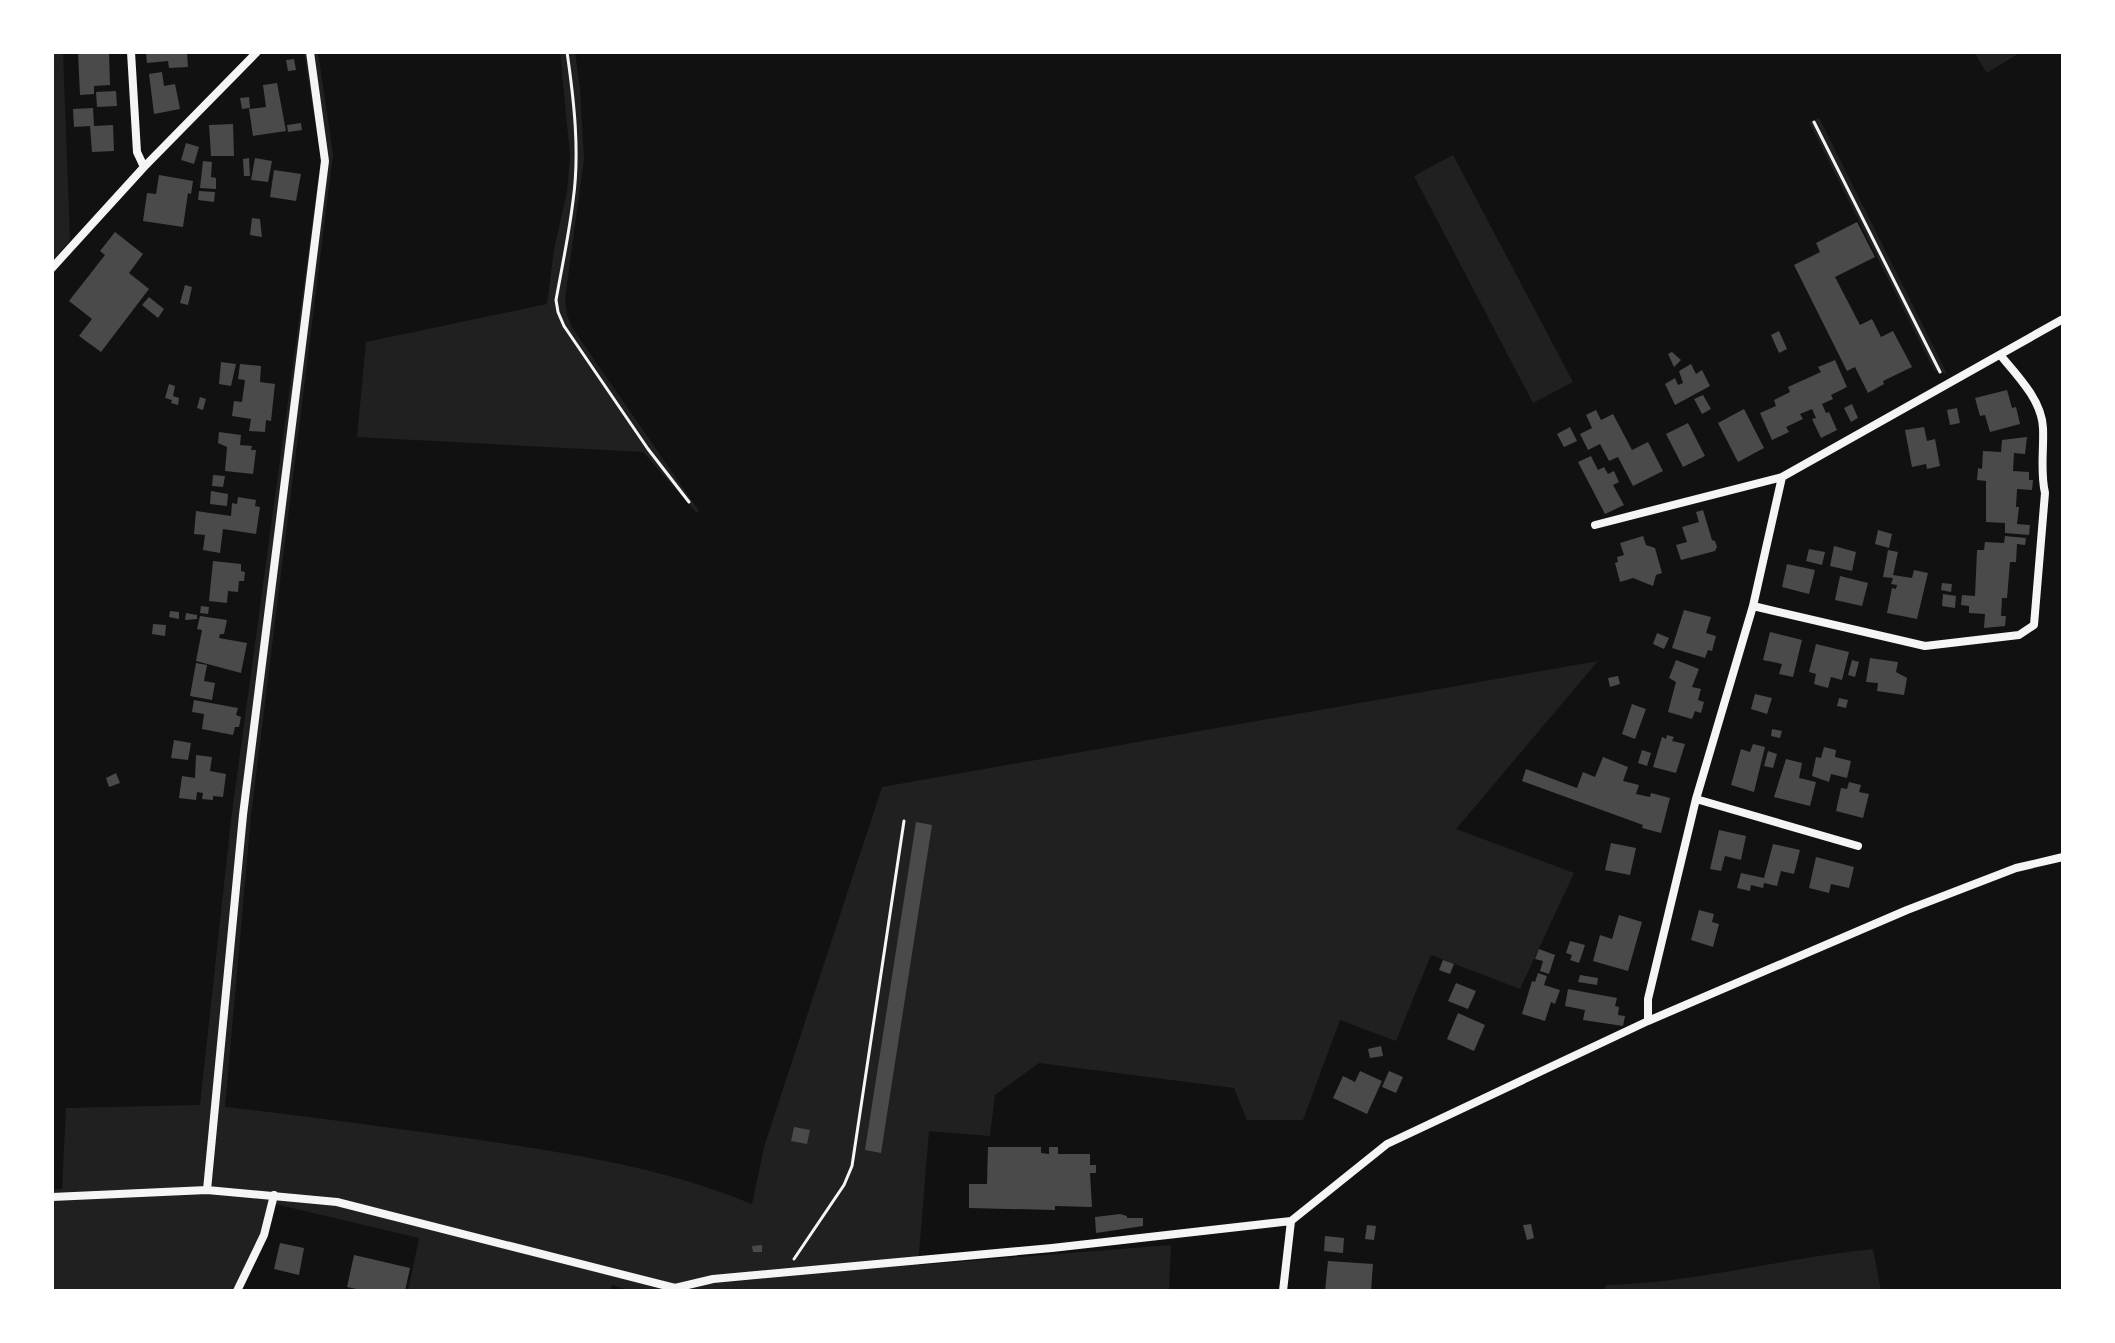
<svg xmlns="http://www.w3.org/2000/svg" width="2115" height="1343" font-family="'PT Sans Narrow',sans-serif">
<style>
.green{fill:#202020}
.building{fill:#4a4a4a}
.lines{fill:none;stroke-linecap:round;stroke-linejoin:round}
.path{stroke:#f5f5f5;stroke-width:3}
.minor{stroke:#f5f5f5;stroke-width:8}
</style>
<rect width="100%" height="100%" fill="#111"/>
<!-- green -->
<path class="green" d="M52,52H63L70,241L52,261Z
M304,52H318L333,154L251,816L225,1107C308,1116 391,1128 473,1139C568,1153 663,1167 752,1204L764,1147L882,787L1598,661L1456,829L1574,873L1520,989L1431,955L1396,1041L1340,1020L1303,1120H1247L1234,1088L1039,1063L995,1095L990,1136L929,1131L918,1265L1171,1245L1169,1291H631L612,1285L610,1291H408L419,1238L275,1204L266,1238L242,1291H52V1189H62L66,1108L200,1105L231,820L321,159Z
M560,52H575L580,88L584,159L565,299L567,315L573,329L699,511L696,512L643,452L357,437L366,342L547,304L554,249L567,192L570,155Z
M1974,52H2021L1987,73Z
M1819,118L1947,374L1934,370L1809,122Z
M1453,155L1573,382L1533,403L1414,176Z
M1873,1249L1881,1291H1604L1606,1285C1695,1283 1783,1258 1873,1249Z"/>
<!-- building -->
<path class="building" d="M78,52H109L110,85L94,86V94L80,95Z
M146,52H187L188,67L169,68L168,61L147,63Z
M294,59L296,70L288,71L286,60Z
M162,72L164,86L175,84L180,109L154,114L149,74Z
M277,83L286,131L253,136L249,109L266,107L263,85Z
M116,91L117,106L97,107L96,92Z
M249,97L250,108L242,109L240,98Z
M93,108L94,126L113,125L114,151L92,152L90,126L74,127L73,109Z
M301,123L302,130L288,132L287,125Z
M233,124L234,156H211L209,125Z
M186,143L199,147L194,164L181,160Z
M249,158L250,176H244L243,159Z
M255,158L272,161L268,182L251,180Z
M203,161L212,162L211,177L216,178V189L200,188Z
M274,170L301,174L296,201L270,197Z
M159,175L193,181L191,194L188,193L183,227L143,221L147,193L156,194Z
M199,191L215,192L214,202L198,200Z
M252,218L260,219L262,237L250,235Z
M1857,222L1875,257L1835,277L1860,325L1872,319L1881,337L1893,331L1912,367L1883,381L1884,384L1868,393L1855,367L1847,371L1794,265L1820,252L1816,243Z
M115,232L143,254L129,273L149,289L101,352L79,336L92,319L69,301L105,255L100,251Z
M185,285L192,287L188,305L180,303Z
M149,297L164,309L158,318L142,305Z
M1779,331L1787,349L1779,353L1771,335Z
M1672,352L1681,360L1674,367L1668,354Z
M1835,360L1847,387L1831,395L1833,399L1822,404L1826,413L1829,412L1837,430L1821,438L1812,419L1816,418L1812,409L1800,414L1803,419L1786,427L1789,432L1772,440L1760,413L1776,406L1774,400L1790,392L1788,387L1821,372L1818,367Z
M221,362L236,364L231,386L219,384Z
M240,364L261,366L260,382L275,384L271,421L266,420L265,432L249,431L251,419L232,416L234,401L242,402L245,380L238,379Z
M1691,364L1696,374L1702,370L1710,386L1675,405L1665,384L1675,378L1678,385L1683,383L1679,371Z
M169,384L175,386L173,396L179,398L178,405L171,403L172,400L165,398Z
M2007,390L2012,408L2016,407L2020,424L1990,432L1985,415L1980,416L1975,398Z
M1703,395L1711,409L1702,414L1694,399Z
M200,397L206,399L203,410L197,408Z
M1852,404L1858,418L1851,422L1844,408Z
M1957,408L1960,423L1950,425L1947,410Z
M1744,409L1764,448L1738,462L1718,423Z
M1596,410L1601,420L1613,414L1632,450L1648,442L1663,471L1633,486L1618,457L1609,461L1600,444L1588,450L1580,434L1592,428L1586,415Z
M1688,423L1705,456L1683,467L1666,434Z
M1570,427L1577,441L1564,447L1557,434Z
M1924,427L1927,441L1935,439L1940,466L1927,469L1926,464L1912,467L1905,430Z
M219,432L241,435L240,445L252,446L251,450H256L253,474L225,471L227,447L218,443Z
M2027,437L2025,454L2014,453L2013,471L2029,472V480H2033L2032,490L2017,489L2016,507H2019L2017,524L2030,525L2029,535L2005,533V523L1986,522V481L1977,480L1978,468L1982,469L1983,451L2001,452L2002,440Z
M1591,456L1598,470L1604,467L1608,474L1614,471L1619,482L1613,485L1624,505L1605,514L1578,462Z
M213,475L225,476L223,487L212,486Z
M211,491L228,494L227,506L210,504Z
M238,497L256,500L255,506L260,507L256,534L223,529L220,553L203,550L205,535L194,534L196,511L231,516L232,503L237,504Z
M1703,510L1712,540L1715,541L1717,547L1715,551L1681,560L1676,545L1687,542L1682,527L1699,522L1696,512Z
M1878,530L1892,534L1889,548L1875,544Z
M1643,536L1646,545L1655,548L1662,573L1656,575L1653,586L1633,578L1620,582L1615,563L1618,562L1617,557L1624,555L1620,543Z
M2005,536L2026,538L2025,545L2017,544L2016,562H2010L2007,598H2002L2001,616H2006L2005,626L1984,628L1985,614L1969,613V606L1961,605L1962,595L1975,596L1977,550H1984L1985,542L2004,543Z
M1834,546L1856,552L1852,571L1830,566Z
M1809,549L1825,552L1822,565L1806,561Z
M1888,550L1898,552L1893,575L1912,578L1914,570L1928,573L1917,619L1887,613L1892,588L1896,589L1897,585L1891,584L1893,578L1883,577Z
M213,561L241,564V571L245,572L244,581H239L238,592L228,591L227,603L209,601Z
M1787,564L1815,570L1809,594L1782,587Z
M1840,576L1868,583L1862,606L1835,600Z
M1942,583L1952,584L1951,592L1941,590Z
M1943,594L1956,596L1955,608L1942,606Z
M201,606L209,607L208,614L200,613Z
M1684,610L1711,617L1706,633L1716,636L1712,651L1708,650L1705,658L1672,648Z
M170,611L179,612V619L169,617Z
M186,613L197,615V619L185,620Z
M200,616L227,620L224,634H220L219,638L247,643L241,673L196,661L202,630L197,629Z
M153,624L166,625L165,636L152,634Z
M1770,632L1802,640L1793,677L1779,674L1782,664L1763,660Z
M1657,633L1669,638L1664,649L1653,644Z
M1816,644L1849,652L1842,680L1831,677L1828,688L1814,684L1816,674L1809,672Z
M1870,658L1898,662L1896,672L1907,678L1904,695L1877,691L1878,683L1866,682Z
M1676,660L1699,669L1692,687L1701,689L1698,700L1704,702L1701,713L1695,711L1692,719L1668,712L1676,682L1669,678Z
M1852,660L1859,662L1855,677L1848,675Z
M196,663L207,665L204,681L215,683L212,700L190,696Z
M1618,676L1620,684L1610,687L1608,678Z
M1755,694L1772,698L1767,714L1751,709Z
M1839,698L1848,700L1846,708L1837,706Z
M194,700L238,708L236,715L241,717L239,727H235L233,735L202,729L204,714L192,712Z
M1632,704L1646,709L1635,739L1622,734Z
M1772,729L1782,731L1780,738L1771,736Z
M1667,735L1674,737L1672,741L1685,744L1676,773L1653,767L1662,737L1666,739Z
M174,740L191,743L188,760L171,758Z
M1753,744L1765,747L1754,792L1731,785L1741,749L1750,752Z
M1824,747L1836,750L1835,757L1851,761L1847,778L1831,774L1829,782L1812,776L1816,757L1821,758Z
M1642,750L1651,753L1647,766L1638,763Z
M1768,751L1777,754L1773,768L1764,766Z
M196,755L212,757L210,771L226,774L223,797L213,796V800L202,799L203,793L197,792L196,800L179,798L182,776L195,778Z
M1603,757L1628,767L1623,781L1639,785L1636,794L1650,797L1651,793L1670,798L1661,833L1642,828L1643,825L1522,781L1526,769L1577,788L1583,772L1595,777Z
M1786,759L1802,763L1799,778L1816,782L1810,806L1774,797Z
M116,773L120,783L109,787L106,778Z
M1849,782L1861,785L1859,792L1869,794L1863,818L1836,811L1841,788L1847,789Z
M916,822L932,825L881,1153L865,1150Z
M1719,830L1746,836L1741,860L1725,856L1721,871L1710,869Z
M1611,843L1636,848L1630,875L1605,870Z
M1773,844L1800,850L1794,874L1781,871L1777,886L1764,883L1763,888L1751,885L1750,891L1737,888L1741,873L1764,878Z
M1816,857L1854,867L1849,888L1831,884L1829,893L1809,888Z
M1699,910L1714,914L1712,922L1719,924L1713,947L1691,940Z
M1619,915L1642,922L1628,971L1593,961L1600,935L1612,939Z
M1570,941L1585,945L1579,963L1570,960L1572,955L1566,953Z
M1539,949L1555,955L1549,974L1540,971L1543,961L1535,959Z
M1443,960L1454,964L1450,974L1439,970Z
M1538,973L1547,976L1544,985L1560,990L1555,1004L1551,1002L1545,1021L1522,1014L1532,981L1535,982Z
M1580,975L1598,978L1597,985L1578,982Z
M1456,983L1476,991L1468,1009L1448,1001Z
M1568,989L1617,998L1615,1006L1619,1007L1618,1015L1625,1016L1623,1026L1583,1020L1585,1010L1565,1006Z
M1458,1013L1485,1025L1474,1051L1447,1039Z
M1381,1046L1383,1056L1370,1058L1368,1049Z
M1360,1071L1382,1081L1367,1114L1333,1098L1343,1076L1355,1082Z
M1389,1071L1403,1077L1396,1093L1382,1087Z
M794,1127L810,1130L807,1144L791,1141Z
M988,1147H1041V1153L1049,1154V1147H1058V1154H1090V1165H1096V1173H1090L1092,1207L1055,1206V1210L969,1208V1184H987Z
M1120,1214L1127,1216V1218H1143V1226L1096,1233L1095,1217Z
M1531,1224L1534,1238L1527,1240L1523,1225Z
M1367,1225L1376,1226L1374,1240L1365,1239Z
M1325,1236L1344,1238L1343,1253L1324,1251Z
M280,1243L304,1248L299,1275L274,1269Z
M762,1245V1252H753L752,1246Z
M354,1255L410,1268L405,1291H366L347,1287Z
M1328,1261L1373,1264L1371,1291H1325Z"/>
<g class="lines">
<!-- path -->
<path class="path" d="M567,52C574,100 580,153 573,201C569,234 562,267 556,300L558,312L564,326L648,449L689,502
M1814,122L1940,372
M794,1259L844,1185L852,1166L904,821"/>
<!-- minor -->
<path class="minor" d="M131,52L137,152L144,167
M52,268L144,167L257,52
M1595,525L1782,477L2063,319
M1753,606L1925,646L2019,635L2034,625L2045,493C2040,471 2044,450 2043,428C2042,401 2018,376 2001,356
M1696,799L1858,846
M1648,1021V999L1696,799L1753,606L1782,477
M207,1190L243,815L325,161L310,52
M52,1197L207,1190L337,1202L679,1289
M675,1288L713,1279L1052,1248L1291,1221L1387,1144L1648,1021L1907,910L2016,868L2063,857
M237,1291L264,1235L274,1195
M1283,1291L1291,1221"/>
</g>
<!-- border -->
<rect width="2115" height="1343" fill="none" stroke="#ffffff" stroke-width="108"/>
</svg>
